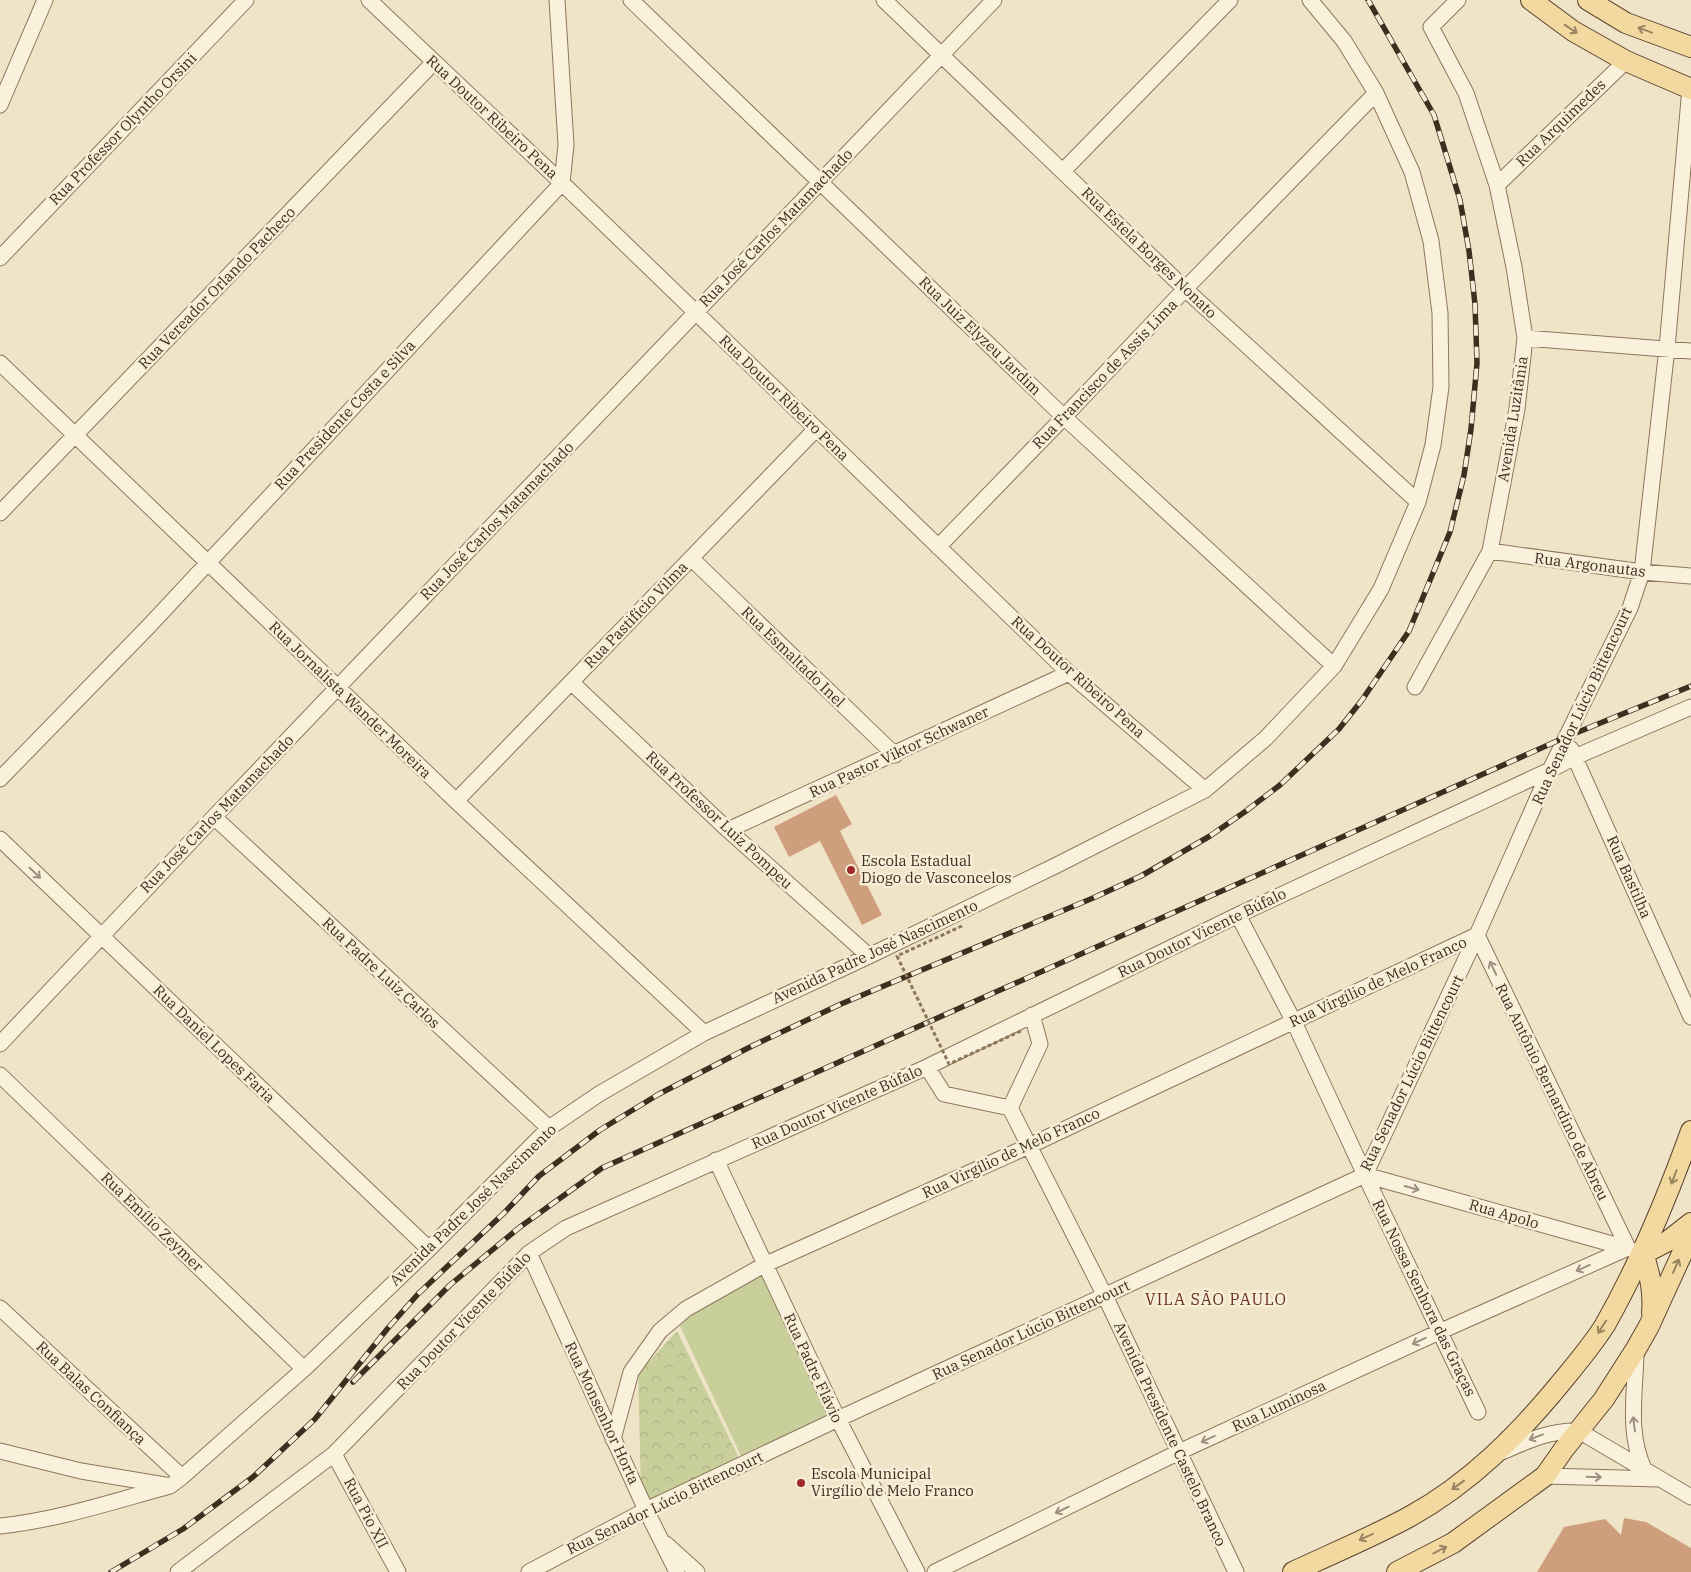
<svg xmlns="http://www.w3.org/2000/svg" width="1691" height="1572" font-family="'IBM Plex Serif',serif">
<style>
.park{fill:url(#park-crowns)}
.garden{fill:#c9cf9b}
.building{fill:#cf9f7d}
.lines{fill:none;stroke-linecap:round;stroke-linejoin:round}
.minor-casing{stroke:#8d765c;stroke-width:17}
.major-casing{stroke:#5b4430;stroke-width:22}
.minor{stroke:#faf1dc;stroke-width:15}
.major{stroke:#f3d9a0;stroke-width:20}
.rail-casing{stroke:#3d2e20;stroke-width:5.5}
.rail{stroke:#f7eed8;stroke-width:4;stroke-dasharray:11;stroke-linecap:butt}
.path-bridge{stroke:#8d765c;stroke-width:3;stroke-dasharray:4 2.5;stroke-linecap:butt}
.oneway{stroke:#988460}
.oneway2{stroke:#9c907e}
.poi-dot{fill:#9e2a2b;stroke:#f7eed8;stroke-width:2}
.labels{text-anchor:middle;stroke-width:5;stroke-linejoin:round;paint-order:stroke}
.street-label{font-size:15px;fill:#3d2e20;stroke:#f7eed8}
.poi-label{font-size:15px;fill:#3d2e20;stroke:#f7eed8;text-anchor:start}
.neighbourhood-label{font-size:16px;letter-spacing:1px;fill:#6b2e1e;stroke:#f7eed8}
</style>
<defs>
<pattern id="park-crowns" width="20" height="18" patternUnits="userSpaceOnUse" patternTransform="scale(1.25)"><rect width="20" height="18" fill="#c9cf9b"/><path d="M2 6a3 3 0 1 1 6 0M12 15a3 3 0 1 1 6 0" fill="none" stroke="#aeb285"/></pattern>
</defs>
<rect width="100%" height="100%" fill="#f0e4c8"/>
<!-- park -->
<path class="park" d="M677,1331L739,1458L651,1503L641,1488L638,1374Z"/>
<!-- garden -->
<path class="garden" d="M763,1273L827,1415L741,1456L680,1326L687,1316Z"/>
<!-- building -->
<path class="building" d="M836,795L852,824L840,831L882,915L862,925L820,841L789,857L774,827Z
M1624,1518L1646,1522L1691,1548V1572H1537L1564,1527L1605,1519L1621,1535Z"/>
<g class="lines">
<!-- minor casing -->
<g class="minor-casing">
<path id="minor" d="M369,0L562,183L1069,673L1205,790
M631,0L1064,417L1334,666
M884,0L1185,289L1418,502
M0,105L45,0
M1063,171L1230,0
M1497,185L1626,61
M0,258L246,0
M1525,338L1691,351
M0,363L456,801L704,1033
M0,513L434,62
M938,547L1064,417L1185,289L1376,93
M1490,551L1642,572L1691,576
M691,558L895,755
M571,682L728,830L869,956
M1415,687L1490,551L1517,409L1525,338L1514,267L1497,185L1466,93L1431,27L1458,0
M1571,749L1691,1017
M0,779L149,626L562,183L566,145L557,0
M456,801L816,429
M214,817L549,1128
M728,830L1069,673
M0,839L429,1249
M1238,915L1294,1022L1365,1175L1478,1412
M0,1044L214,817L994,0
M927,1067L944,1094L1010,1108
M0,1075L304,1369
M1010,1108L1105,1296L1236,1572
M1010,1108L1040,1044L1032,1015
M716,1160L838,1419L917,1572
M1365,1175L1630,1249
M529,1253L646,1510L677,1572
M0,1308L182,1477
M1636,1349C1636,1390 1626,1433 1645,1471
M613,1439L631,1372L660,1331L686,1309L764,1265L1029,1146L1477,935L1628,1248
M0,1451L81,1471L165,1485
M1502,1452C1527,1441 1550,1430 1579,1431L1691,1497
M334,1454L398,1572
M1545,1476L1659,1479
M0,1526C58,1520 114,1501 170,1486L182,1477L304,1369L429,1249L549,1128L599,1094L704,1033L869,956L1055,866L1205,790L1266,738L1334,666L1381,589L1418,502L1433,445L1441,387L1440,313L1431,241L1412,172L1376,93L1344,41L1310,0
M666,1544L697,1572
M178,1572L334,1454L529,1253L566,1228L927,1067L1238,915L1550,770L1575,757L1691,707
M529,1572L646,1510L838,1419L1365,1175L1477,935L1550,770L1630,608L1642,572L1667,348L1690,88
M935,1572L1179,1452L1439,1332L1628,1248"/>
</g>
<!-- major casing -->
<g class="major-casing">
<path id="major" d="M1531,0L1573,31L1626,61L1691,89
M1588,0L1626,23L1691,47
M1643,1254C1650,1273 1654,1291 1652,1313
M1643,1254L1668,1241L1691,1223
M1293,1572C1331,1554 1372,1537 1409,1517C1471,1483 1520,1433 1564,1379C1578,1362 1593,1344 1605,1325C1640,1263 1667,1198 1691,1131
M1397,1572L1453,1543L1545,1476L1564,1449L1604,1399L1636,1349L1649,1326L1691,1234"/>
</g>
<!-- minor -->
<use href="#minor" class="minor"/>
<!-- major -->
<use href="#major" class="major"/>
<!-- rail casing -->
<g class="rail-casing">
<path id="rail" d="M353,1382L450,1285L520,1227L602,1168L1566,737L1691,686
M111,1572L183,1529L253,1477L315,1419L388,1328L418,1294L504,1213L539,1176L600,1130L659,1094L752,1046L841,1004L1093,898L1141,876L1210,836L1246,811L1280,785L1339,729L1362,700L1409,631L1450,532L1464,475L1471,429L1477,363L1475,304L1469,251L1460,200L1434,115L1368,0"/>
</g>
<!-- rail -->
<use href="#rail" class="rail"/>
<!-- path-bridge -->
<path class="path-bridge" d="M962,926L897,956L949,1064L1023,1030"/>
</g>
<!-- one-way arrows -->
<defs><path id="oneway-shaft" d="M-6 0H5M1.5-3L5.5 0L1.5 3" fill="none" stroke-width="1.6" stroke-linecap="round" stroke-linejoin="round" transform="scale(1.25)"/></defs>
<g class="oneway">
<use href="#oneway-shaft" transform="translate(1571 29) rotate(34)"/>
<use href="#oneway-shaft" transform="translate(1645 30) rotate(-160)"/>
<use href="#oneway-shaft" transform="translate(1674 1177) rotate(111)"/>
<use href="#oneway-shaft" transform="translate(1676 1266) rotate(-66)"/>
<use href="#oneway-shaft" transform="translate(1602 1327) rotate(123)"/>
<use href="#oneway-shaft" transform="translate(1458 1485) rotate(144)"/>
<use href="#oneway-shaft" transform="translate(1366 1537) rotate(155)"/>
<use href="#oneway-shaft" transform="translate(1440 1550) rotate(-27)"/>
</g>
<g class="oneway2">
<use href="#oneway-shaft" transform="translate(35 873) rotate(44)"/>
<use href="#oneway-shaft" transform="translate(1493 968) rotate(-116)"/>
<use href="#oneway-shaft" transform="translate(1412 1188) rotate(16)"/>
<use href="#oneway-shaft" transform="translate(1583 1268) rotate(156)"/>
<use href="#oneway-shaft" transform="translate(1419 1341) rotate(155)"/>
<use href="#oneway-shaft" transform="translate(1634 1424) rotate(-97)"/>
<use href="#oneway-shaft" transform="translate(1536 1437) rotate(159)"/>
<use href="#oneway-shaft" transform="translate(1208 1439) rotate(155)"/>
<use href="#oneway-shaft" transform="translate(1594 1477) rotate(2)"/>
<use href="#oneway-shaft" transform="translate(1062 1510) rotate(154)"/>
</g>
<!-- markers -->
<g class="poi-dot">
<circle cx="851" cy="870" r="5"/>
<circle cx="801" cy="1483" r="5"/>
</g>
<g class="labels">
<!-- street labels -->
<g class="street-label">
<text transform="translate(492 117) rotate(43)" y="5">Rua Doutor Ribeiro Pena</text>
<text transform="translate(1561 123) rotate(-44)" y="5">Rua Arquimedes</text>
<text transform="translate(123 129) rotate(-46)" y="5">Rua Professor Olyntho Orsini</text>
<text transform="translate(776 228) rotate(-46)" y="5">Rua José Carlos Matamachado</text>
<text transform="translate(1149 253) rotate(44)" y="5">Rua Estela Borges Nonato</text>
<text transform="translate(217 288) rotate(-46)" y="5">Rua Vereador Orlando Pacheco</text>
<text transform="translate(980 336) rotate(44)" y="5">Rua Juiz Elyzeu Jardim</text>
<text transform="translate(1105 374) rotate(-46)" y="5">Rua Francisco de Assis Lima</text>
<text transform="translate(784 398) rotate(44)" y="5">Rua Doutor Ribeiro Pena</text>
<text transform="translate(345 415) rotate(-47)" y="5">Rua Presidente Costa e Silva</text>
<text transform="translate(1513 419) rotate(-81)" y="5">Avenida Luzitânia</text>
<text transform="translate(497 521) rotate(-46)" y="5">Rua José Carlos Matamachado</text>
<text transform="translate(1590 565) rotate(7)" y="5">Rua Argonautas</text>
<text transform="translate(636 615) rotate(-46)" y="5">Rua Pastifício Vilma</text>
<text transform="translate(793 657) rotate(44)" y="5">Rua Esmaltado Inel</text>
<text transform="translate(1078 677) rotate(42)" y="5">Rua Doutor Ribeiro Pena</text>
<text transform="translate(350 700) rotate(44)" y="5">Rua Jornalista Wander Moreira</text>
<text transform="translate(1582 706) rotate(-65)" y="5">Rua Senador Lúcio Bittencourt</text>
<text transform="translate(899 752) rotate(-25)" y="5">Rua Pastor Viktor Schwaner</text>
<text transform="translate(217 814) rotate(-46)" y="5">Rua José Carlos Matamachado</text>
<text transform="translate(719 820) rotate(43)" y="5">Rua Professor Luiz Pompeu</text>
<text transform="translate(1629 877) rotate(66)" y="5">Rua Bastilha</text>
<text transform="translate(1202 933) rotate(-26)" y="5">Rua Doutor Vicente Búfalo</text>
<text transform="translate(875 952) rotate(-25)" y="5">Avenida Padre José Nascimento</text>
<text transform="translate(381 973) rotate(43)" y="5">Rua Padre Luiz Carlos</text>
<text transform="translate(1378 982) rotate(-25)" y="5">Rua Virgílio de Melo Franco</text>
<text transform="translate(214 1044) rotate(44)" y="5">Rua Daniel Lopes Faria</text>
<text transform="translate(1412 1073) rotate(-64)" y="5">Rua Senador Lúcio Bittencourt</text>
<text transform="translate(1552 1092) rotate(64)" y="5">Rua Antônio Bernardino de Abreu</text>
<text transform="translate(837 1107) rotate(-24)" y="5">Rua Doutor Vicente Búfalo</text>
<text transform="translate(1011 1153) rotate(-25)" y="5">Rua Virgílio de Melo Franco</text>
<text transform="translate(473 1205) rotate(-44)" y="5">Avenida Padre José Nascimento</text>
<text transform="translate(1504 1214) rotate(16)" y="5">Rua Apolo</text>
<text transform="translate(152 1222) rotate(44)" y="5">Rua Emílio Zeymer</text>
<text transform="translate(1424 1298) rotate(64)" y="5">Rua Nossa Senhora das Graças</text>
<text transform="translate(464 1321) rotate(-46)" y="5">Rua Doutor Vicente Búfalo</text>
<text transform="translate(1031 1330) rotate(-25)" y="5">Rua Senador Lúcio Bittencourt</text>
<text transform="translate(813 1368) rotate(65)" y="5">Rua Padre Flávio</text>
<text transform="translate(91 1393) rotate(43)" y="5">Rua Balas Confiança</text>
<text transform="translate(1279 1406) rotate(-25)" y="5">Rua Luminosa</text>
<text transform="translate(602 1413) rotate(65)" y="5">Rua Monsenhor Horta</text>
<text transform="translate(1170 1434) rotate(65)" y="5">Avenida Presidente Castelo Branco</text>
<text transform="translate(665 1503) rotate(-26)" y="5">Rua Senador Lúcio Bittencourt</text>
<text transform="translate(366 1513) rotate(62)" y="5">Rua Pio XII</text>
</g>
<!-- poi labels -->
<g class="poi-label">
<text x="861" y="866">Escola Estadual<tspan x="861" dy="17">Diogo de Vasconcelos</tspan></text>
<text x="811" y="1479">Escola Municipal<tspan x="811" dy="17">Virgílio de Melo Franco</tspan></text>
</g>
<!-- neighbourhood labels -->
<g class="neighbourhood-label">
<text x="1216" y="1305">VILA SÃO PAULO</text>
</g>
</g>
</svg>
